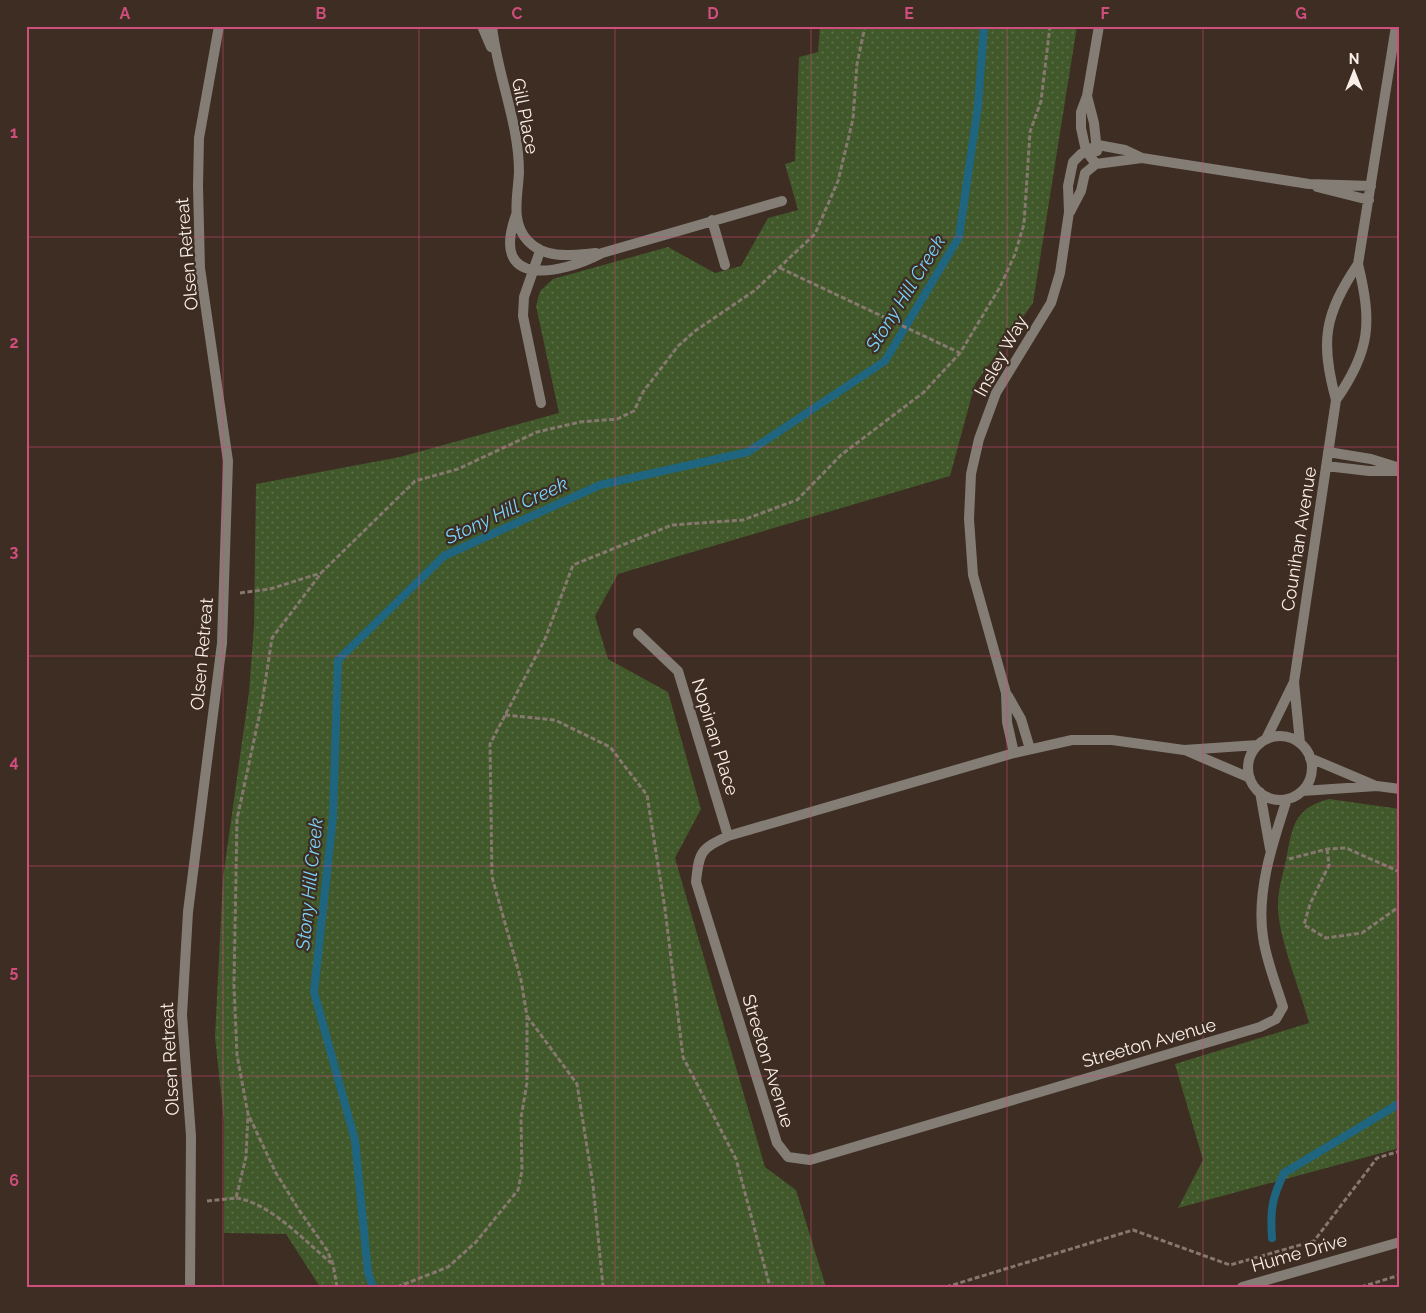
<svg xmlns="http://www.w3.org/2000/svg" width="1426" height="1313" font-family="Raleway,sans-serif">
<style>
.park{fill:url(#park-dots)}
.lines{fill:none;stroke-linecap:round;stroke-linejoin:round}
.stream{stroke:#206580;stroke-width:8}
.path{stroke:#86786e;stroke-width:3;stroke-dasharray:5 2.5;stroke-linecap:butt}
.service{stroke:#837d75;stroke-width:10}
.minor{stroke:#837d75;stroke-width:10}
.tertiary{stroke:#837d75;stroke-width:10}
.grid{fill:none;stroke:#d04e7e;stroke-width:1;stroke-opacity:0.55}
.labels{text-anchor:middle;stroke-width:4.5;stroke-linejoin:round;paint-order:stroke}
.street-label{font-size:18px;fill:#faefe8;stroke:#3d2d22}
.water-label{font-size:19px;font-style:italic;fill:#79d3fc;stroke:#3d2d22}
.neatline{fill:none;stroke:#d04e7e;stroke-width:2}
.grid-label{font-size:16px;text-anchor:middle;font-weight:bold;fill:#d04e7e}
</style>
<defs>
<pattern id="park-dots" width="8" height="8" patternUnits="userSpaceOnUse" patternTransform="scale(1.25)"><rect width="8" height="8" fill="#40582a"/><path d="M2 2h.1M6 6h.1" fill="none" stroke="#5c7049" stroke-width="1.8" stroke-linecap="round"/></pattern>
</defs>
<rect width="100%" height="100%" fill="#3d2d22"/>
<!-- park -->
<path class="park" d="M820,26H1077L1033,303L975,384L950,476L618,574L595,616L608,659L668,692L701,809L675,858L765,1167L796,1190L826,1287H320L286,1234L224,1233V1121L215,1037L223,878L249,692L254,625L256,484L400,457L559,413L536,306L540,291L553,279L668,247L715,273L741,266L768,218L798,210L785,164L795,161L799,57L818,52Z
M1329,799L1400,809V1148L1178,1208L1203,1160L1175,1064L1309,1023C1301,992 1277,935 1278,904C1278,888 1284,871 1287,855C1293,823 1296,808 1329,799Z"/>
<g class="lines">
<!-- stream -->
<path class="stream" d="M1272,1238C1270,1210 1272,1198 1284,1173L1400,1103
M373,1287L368,1273L355,1140L314,992L333,817L338,660L444,556L600,485L748,452L885,361L959,237L978,106L984,26"/>
<!-- path -->
<path class="path" d="M780,268L960,353
M240,593L270,589L321,573
M505,715L555,720L610,747L647,795L665,909L683,1057L736,1159L770,1287
M1327,849L1329,865L1310,904L1304,925L1326,938L1362,933L1400,906
M1289,859L1327,849L1346,848L1400,872
M527,1016L577,1084L593,1185L603,1287
M236,1198C269,1202 306,1242 331,1263
M207,1201L236,1198L246,1157L248,1114
M337,1287L333,1264L327,1250L299,1210L276,1173L248,1114L237,1055L234,985L237,819L262,703L272,638L322,572L415,481L458,469L537,432L580,422L617,419L634,411L643,392L678,346L695,331L754,291L815,234L838,181L853,119L857,64L865,26
M397,1287L448,1267L476,1242L518,1190L522,1171L521,1118L527,1083V1016L521,980L492,877L490,744L545,639L573,565L672,525L743,520L797,500L841,455L924,392L960,353L1000,287L1015,254L1024,224L1030,132L1041,101L1050,26
M946,1287L1133,1230L1230,1265L1314,1241L1377,1158L1400,1151
M1361,1287L1400,1275"/>
<!-- service -->
<path class="service" d="M540,251L524,297L523,316L541,403"/>
<!-- minor -->
<path class="minor" d="M482,26L491,47
M492,26C497,75 519,122 519,172C518,196 510,222 528,241C546,260 573,255 596,253
M1087,96L1094,123L1097,151
M1096,164L1086,151L1081,128V112L1087,96L1099,26
M1317,187L1369,200
M1070,212L1081,191L1085,173L1096,164L1142,158
M516,215C489,289 560,275 602,253L782,201
M712,220L725,265
M1336,400C1371,350 1372,322 1358,264L1396,26
M1328,452L1371,459L1400,468
M1326,466L1369,471H1400
M638,633L678,671L728,836
M1008,696L1021,719L1030,749
M1248 768a32 32 0 1 1 64 0a32 32 0 1 1-64 0Z
M1266,739L1294,682
M1300,743L1294,682L1336,400C1320,341 1324,315 1358,264
M1258,745L1184,750L1112,740H1072L1014,753L728,836C701,849 699,851 696,882L777,1143L788,1157L810,1160L1260,1027L1276,1019L1283,1007C1276,984 1266,960 1263,937C1256,891 1273,842 1287,799
M1187,751L1250,778
M1014,753L1007,722L1006,693L973,575L969,519L971,474L979,439L996,393L1051,303L1060,273L1069,212L1068,186L1073,162L1081,154L1098,145L1125,150L1142,158L1309,184L1371,186
M1310,758L1374,785
M1302,791L1377,786L1400,789
M1260,792L1270,849
M190,1287L191,1136L182,1015L188,912L222,643L228,461L200,268L198,186L199,138L219,26"/>
<!-- tertiary -->
<path class="tertiary" d="M1242,1287L1400,1242"/>
</g>
<!-- grid -->
<path class="grid" d="M223,26V1287M419,26V1287M615,26V1287M811,26V1287M1007,26V1287M1203,26V1287M26,237H1400M26,447H1400M26,656H1400M26,866H1400M26,1076H1400"/>
<g class="labels">
<!-- street labels -->
<g class="street-label">
<text transform="translate(525 116) rotate(79)" y="6">Gill Place</text>
<text transform="translate(187 254) rotate(-95)" y="6">Olsen Retreat</text>
<text transform="translate(1001 356) rotate(-61)" y="6">Insley Way</text>
<text transform="translate(1299 539) rotate(-81)" y="6">Counihan Avenue</text>
<text transform="translate(202 654) rotate(-85)" y="6">Olsen Retreat</text>
<text transform="translate(715 737) rotate(73)" y="6">Nopinan Place</text>
<text transform="translate(1149 1043) rotate(-16)" y="6">Streeton Avenue</text>
<text transform="translate(170 1059) rotate(-93)" y="6">Olsen Retreat</text>
<text transform="translate(768 1061) rotate(73)" y="6">Streeton Avenue</text>
<text transform="translate(1299 1253) rotate(-16)" y="6">Hume Drive</text>
</g>
<!-- water labels -->
<g class="water-label">
<text transform="translate(905 293) rotate(-58)" y="7">Stony Hill Creek</text>
<text transform="translate(506 510) rotate(-25)" y="7">Stony Hill Creek</text>
<text transform="translate(309 884) rotate(-84)" y="7">Stony Hill Creek</text>
</g>
</g>
<!-- border -->
<rect width="1426" height="1313" fill="none" stroke="#3d2d22" stroke-width="55"/>
<!-- north arrow -->
<g transform="translate(1354 72)" stroke="#3d2d22" stroke-width="4" paint-order="stroke">
<path d="M0-4L9 19L0 12L-9 19Z" fill="#faefe8"/>
<text y="-8" font-size="14" font-weight="bold" text-anchor="middle" fill="#faefe8">N</text>
</g>
<rect x="28" y="28" width="1370" height="1258" class="neatline"/>
<g class="grid-label">
<text x="125" y="19">A</text>
<text x="321" y="19">B</text>
<text x="517" y="19">C</text>
<text x="713" y="19">D</text>
<text x="909" y="19">E</text>
<text x="1105" y="19">F</text>
<text x="1301" y="19">G</text>
<text x="14" y="138">1</text>
<text x="14" y="348">2</text>
<text x="14" y="557">3</text>
<text x="14" y="767">4</text>
<text x="14" y="977">5</text>
<text x="14" y="1186">6</text>
</g>
</svg>
